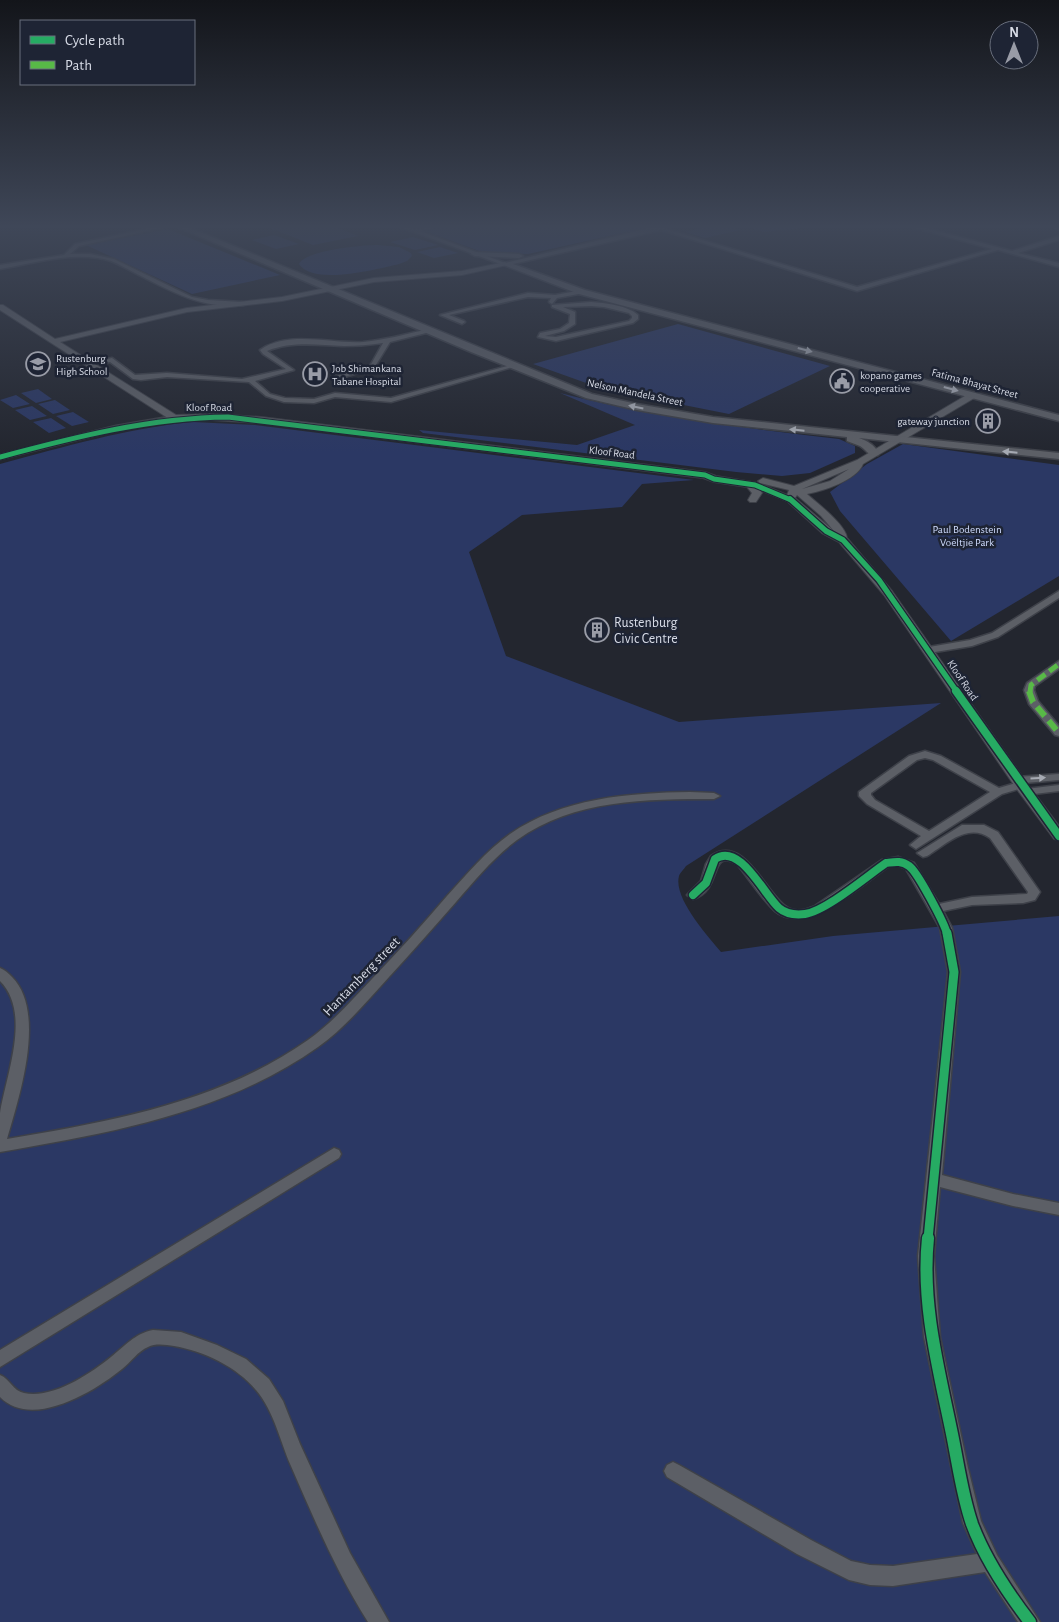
<svg xmlns="http://www.w3.org/2000/svg" width="1059" height="1622" font-family="'Alegreya Sans',sans-serif">
<style>
.green{fill:#2b3864}
.lines{fill:none;stroke-linecap:round;stroke-linejoin:round}
.minor-casing{stroke:#3e4149;stroke-width:3}
.tertiary-casing{stroke:#3e4149;stroke-width:2}
.secondary-casing{stroke:#3e4149;stroke-width:3}
.minor{fill:#5c5f66;fill-rule:evenodd}
.tertiary{fill:#5c5f66;fill-rule:evenodd}
.secondary{fill:#5c5f66;fill-rule:evenodd}
.rail-casing{stroke:#595c63;stroke-width:2.5}
.rail{stroke:#1e2434;stroke-width:2;stroke-dasharray:5.5;stroke-linecap:butt}
.quiet-far1{stroke:#58b947;stroke-width:5;stroke-dasharray:10 5;stroke-linecap:butt}
.quiet{stroke:#58b947;stroke-width:6;stroke-dasharray:12 6;stroke-linecap:butt}
.cycleway-far4-casing{stroke:#1e2434;stroke-width:7}
.cycleway-far3-casing{stroke:#1e2434;stroke-width:8}
.cycleway-far2-casing{stroke:#1e2434;stroke-width:11}
.cycleway-far1-casing{stroke:#1e2434;stroke-width:12}
.cycleway-casing{stroke:#1e2434;stroke-width:15}
.cycleway-far4{stroke:#26ab63;stroke-width:5}
.cycleway-far3{stroke:#26ab63;stroke-width:5.5}
.cycleway-far2{stroke:#26ab63;stroke-width:8}
.cycleway-far1{stroke:#26ab63;stroke-width:9}
.cycleway{stroke:#26ab63;stroke-width:12}
.oneway{fill:#a6aab3}
.labels{text-anchor:middle;stroke-width:5;stroke-linejoin:round;paint-order:stroke}
.far-poi-label{font-size:11px;fill:#d8dce7;stroke:#1e2434;text-anchor:start}
.far-street-label{font-size:11px;fill:#d8dce7;stroke:#1e2434}
.far-park-label{font-size:11px;fill:#d0dcfe;stroke:#1e2434}
.poi-label{font-size:14px;fill:#d8dce7;stroke:#1e2434;text-anchor:start}
.street-label{font-size:14px;fill:#d8dce7;stroke:#1e2434}
</style>
<rect width="100%" height="100%" fill="#23262f"/>
<!-- green -->
<path class="green" d="M276,225H331L358,236L313,245L268,227Z
M454,225H637L645,228L528,254L482,252L425,231Z
M712,225H726L740,230L705,238L685,232Z
M742,225H830L764,232Z
M168,229L280,275L192,294L86,245Z
M274,235L299,244L276,249L252,240Z
M413,237L438,245L415,250L390,242Z
M378,245L399,247L411,253L412,256L407,261L399,264C378,269 313,286 299,264C306,250 362,245 378,245Z
M440,247L458,253L434,258L417,252Z
M678,324L830,366L729,414L603,389L533,364Z
M38,389L52,399L36,403L21,393Z
M560,393C652,417 745,428 839,439L855,446V453L810,473L782,476L736,472L423,433L419,430L577,445L635,425Z
M16,395L30,404L13,408L0,400Z
M55,400L70,410L53,414L38,404Z
M32,406L47,416L30,420L15,410Z
M73,412L89,422L72,426L56,416Z
M51,418L66,428L49,433L33,422Z
M193,422L255,425L694,480L642,484L622,507L522,515L469,552L506,656L679,722L941,703L686,866C684,869 680,873 679,876C673,898 708,936 721,952L833,936L1059,916V1622H0V464C64,447 127,428 193,422Z
M903,444L1059,465V576L951,641L840,511L830,492L867,464Z"/>
<g class="lines">
<!-- minor casing -->
<g class="minor-casing">
<path id="minor" d="M164,225H175L79,246L70,254H90L114,259L192,297L208,300L242,302L245,304L244,305C203,310 171,291 135,273C127,269 119,264 111,261C76,250 35,263 0,269V265L64,255L75,244Z
M395,225C402,225 408,229 415,229C425,230 434,225 444,225L420,231L508,264L503,265Z
M905,225H915L1012,251L1059,236V240L1018,253L1059,263V267L998,250L857,291L655,228L660,227L857,287L992,249Z
M582,290L584,293L557,298L552,304L549,302L551,298L528,297L449,315L464,321L465,322L462,324L440,315L528,293L555,295Z
M591,302C605,303 627,305 638,315V319L633,323L556,341L538,337L540,333L560,329L569,323L570,314L552,307V305ZM591,306L604,307L629,313L632,316V318L629,321L556,337L545,336L564,331L575,324V312L563,307Z
M428,329L430,330V332L390,342L374,368L338,379L335,377L336,376L370,366L383,343C370,345 357,346 344,346C317,345 292,341 267,351L294,370L255,381L270,394L285,398L314,399L335,393L391,398L511,365L516,366L391,402L335,397L314,403L284,402L266,396L249,382L167,377L141,380L133,379L110,362L89,365L86,363L112,358L135,375L167,373L242,379L286,369L263,354L260,350C288,330 331,344 363,342C385,340 407,334 428,329Z
M174,416L178,418L176,419L116,430L0,459V455L116,426Z
M1059,591V598L998,637L972,646L929,653L924,650L929,647L970,640L992,633Z
M1059,661V669L1035,686L1034,690L1038,701L1059,726V736L1055,735L1029,704L1024,690L1027,683Z
M925,751L941,756L999,788L1016,783L1012,780L1017,777L1059,774V780L1025,783L1026,785L1025,787L1002,794L916,849L910,845L921,836L867,804L859,796V792L909,756ZM925,758L933,760L990,792L929,831L875,800L871,795V793L917,760Z
M1059,785V791L1026,795L1020,792L1026,789Z
M690,792L714,793L720,796L714,799C647,799 574,799 517,840C494,857 475,880 456,902C434,927 412,952 389,977C367,1001 345,1028 318,1047C225,1113 110,1133 0,1152C0,1139 0,1126 0,1113C6,1075 32,1013 0,981V968C5,970 8,973 12,977C47,1012 19,1098 7,1139C112,1121 220,1102 308,1040C332,1023 352,1000 372,979C398,952 423,924 447,896C467,874 486,851 510,834C562,798 628,793 690,792Z
M962,825H984L998,832L1040,892L1035,900L1023,903L972,905L943,911L952,928L960,972L942,1175L1013,1194L1059,1203V1215L1013,1206L940,1187L934,1256L940,1337L968,1468L981,1521L997,1555L1040,1622H1018L985,1572L893,1586L870,1585L849,1580L797,1554L667,1477L664,1471L667,1465L673,1462L679,1465L811,1540L851,1561L870,1565L893,1566L977,1554L963,1523L924,1337L918,1256L948,972L940,928L906,869L897,865L889,866C864,883 806,937 775,911C764,902 747,876 737,864C708,847 723,891 693,899L687,895L701,881L706,864L711,856C744,834 765,892 785,906C793,913 806,910 815,906L882,860L898,857L914,863L939,904L972,897L1027,894L1028,892L990,838C968,822 946,844 927,856L923,857L917,853Z
M334,1148L339,1150L341,1154L339,1158L0,1367V1350Z
M153,1330L181,1332L217,1345L246,1359L269,1379L283,1401L300,1444L350,1553L389,1622H368C337,1573 314,1519 291,1466C280,1441 274,1411 256,1390C237,1367 204,1351 174,1346C166,1345 156,1343 148,1347C138,1351 131,1362 122,1369C95,1391 32,1430 0,1397V1375C10,1379 13,1391 24,1393C53,1399 90,1374 111,1357C125,1346 134,1334 153,1330Z"/>
</g>
<!-- tertiary casing -->
<g class="tertiary-casing">
<path id="tertiary" d="M661,225H674L658,230L655,228Z
M505,262L508,264L507,265L462,275L374,282L282,301L187,312L60,342L176,415L212,414L261,417L705,472L716,476L758,483L787,495L789,490L760,483L758,481L763,478L794,486L857,460L970,393H976V397L863,464C857,480 823,491 807,494C817,503 846,525 847,538L892,591L1026,782L1059,826V840L1054,839L1016,788L884,595L839,542L822,533L787,501L760,490L762,493L756,502H750L748,500L752,493L747,487L714,482L703,478L261,423L212,420H171L0,310V305H3L55,339L187,308L282,297L374,278L462,271ZM849,469L830,481L802,489ZM797,495L821,516L834,531L795,498Z"/>
</g>
<!-- secondary casing -->
<g class="secondary-casing">
<path id="secondary" d="M173,225H183L592,394L637,404L713,417L1059,453V459L859,438C868,441 874,445 879,453L878,455C868,457 867,450 860,446C856,444 851,443 847,441V437L713,423L637,410L586,398L471,352Z
M658,226H661V230L513,264L585,290L1059,415V421L579,294L501,264Z
M472,252L519,254L523,256L519,258L475,256L471,254Z"/>
</g>
<!-- minor -->
<use href="#minor" class="minor"/>
<!-- tertiary -->
<use href="#tertiary" class="tertiary"/>
<!-- secondary -->
<use href="#secondary" class="secondary"/>
<!-- rail casing -->
<g class="rail-casing">
<path id="rail" d="M1050,225L1059,230"/>
</g>
<!-- rail -->
<use href="#rail" class="rail"/>
<!-- quiet-far1 -->
<path class="quiet-far1" d="M1030,692L1031,685L1059,664"/>
<!-- quiet -->
<path class="quiet" d="M1029,691L1033,702L1059,733"/>
<!-- cycleway-far4 casing -->
<g class="cycleway-far4-casing">
<path id="cycleway-far4" d="M0,457C75,437 149,418 228,417L705,475L714,479L755,485L791,500"/>
</g>
<!-- cycleway-far3 casing -->
<g class="cycleway-far3-casing">
<path id="cycleway-far3" d="M790,499L826,531L843,540L879,580L957,692"/>
</g>
<!-- cycleway-far2 casing -->
<g class="cycleway-far2-casing">
<path id="cycleway-far2" d="M956,691L1059,836
M693,895L706,883L715,859C740,842 764,895 779,908C786,914 797,915 805,914C826,911 867,876 886,863C894,862 901,860 909,866C917,871 945,924 947,934"/>
</g>
<!-- cycleway-far1 casing -->
<g class="cycleway-far1-casing">
<path id="cycleway-far1" d="M928,1239L954,972L947,933"/>
</g>
<!-- cycleway casing -->
<g class="cycleway-casing">
<path id="cycleway" d="M928,1238C921,1304 939,1370 952,1434C958,1463 962,1495 972,1524C985,1559 1007,1592 1030,1622"/>
</g>
<!-- cycleway-far4 -->
<use href="#cycleway-far4" class="cycleway-far4"/>
<!-- cycleway-far3 -->
<use href="#cycleway-far3" class="cycleway-far3"/>
<!-- cycleway-far2 -->
<use href="#cycleway-far2" class="cycleway-far2"/>
<!-- cycleway-far1 -->
<use href="#cycleway-far1" class="cycleway-far1"/>
<!-- cycleway -->
<use href="#cycleway" class="cycleway"/>
</g>
<!-- one-way arrows -->
<defs><path id="oneway-solid" d="M-6-.8H1V-3.2L6.5 0L1 3.2V.8H-6Z" transform="scale(1.25)"/></defs>
<g class="oneway">
<use href="#oneway-solid" transform="translate(805 350) rotate(15)"/>
<use href="#oneway-solid" transform="translate(951 389) rotate(15)"/>
<use href="#oneway-solid" transform="translate(636 407) rotate(-168)"/>
<use href="#oneway-solid" transform="translate(797 430) rotate(-174)"/>
<use href="#oneway-solid" transform="translate(1010 452) rotate(-174)"/>
<use href="#oneway-solid" transform="translate(1038 778) rotate(-3)"/>
</g>
<!-- sky -->
<linearGradient id="sky" x2="0" y2="1"><stop stop-color="#13151a"/><stop offset="0.5" stop-color="#3f4758"/><stop offset="1" stop-color="#3f4758" stop-opacity="0"/></linearGradient>
<rect width="1059" height="453" fill="url(#sky)"/>
<!-- icons -->
<defs>
<g id="university-ring" transform="scale(1.25)"><circle r="9.5" fill="#1e2434" stroke="#999ca7" stroke-width="1.5"/><path d="M0-5L7-2L0 1L-7-2ZM-4 1L0 2.5L4 1V4Q0 6-4 4Z" fill="#999ca7"/></g>
<g id="hospital-ring" transform="scale(1.25)"><circle r="9.5" fill="#1e2434" stroke="#999ca7" stroke-width="1.5"/><path d="M-5-5h3v3.5h4V-5h3V5h-3V1.5h-4V5h-3Z" fill="#999ca7"/></g>
<g id="civic-ring" transform="scale(1.25)"><circle r="9.5" fill="#1e2434" stroke="#999ca7" stroke-width="1.5"/><path d="M-.6-6.5H3V-4.5H.6V-3L4-1V1h2V6H-6V1h2V-1L-.6-3ZM-1.2 2.5V6h2.4V2.5Z" fill="#999ca7"/></g>
<g id="building-ring" transform="scale(1.25)"><circle r="9.5" fill="#1e2434" stroke="#999ca7" stroke-width="1.5"/><path d="M-4-6H4V6H1V3H-1V6H-4ZM-2.5-4.3h1.7v1.8h-1.7ZM.8-4.3h1.7v1.8H.8ZM-2.5-1h1.7V.8h-1.7ZM.8-1h1.7V.8H.8Z" fill="#999ca7"/></g>
</defs>
<g fill-rule="evenodd">
<use href="#university-ring" x="38" y="364"/>
<use href="#hospital-ring" x="315" y="374"/>
<use href="#civic-ring" x="842" y="381"/>
<use href="#building-ring" x="988" y="421"/>
<use href="#building-ring" x="597" y="630"/>
</g>
<g class="labels">
<!-- far-poi labels -->
<g class="far-poi-label">
<text x="56" y="362">Rustenburg<tspan x="56" dy="13">High School</tspan></text>
<text x="332" y="372">Job Shimankana<tspan x="332" dy="13">Tabane Hospital</tspan></text>
<text x="860" y="379">kopano games<tspan x="860" dy="13">cooperative</tspan></text>
<text x="970" y="425" text-anchor="end">gateway junction</text>
</g>
<!-- far-street labels -->
<g class="far-street-label">
<text transform="translate(975 383) rotate(15)" y="4">Fatima Bhayat Street</text>
<text transform="translate(635 392) rotate(12)" y="4">Nelson Mandela Street</text>
<text x="209" y="411">Kloof Road</text>
<text transform="translate(612 452) rotate(7)" y="4">Kloof Road</text>
<text transform="translate(963 680) rotate(56)" y="4">Kloof Road</text>
</g>
<!-- far-park labels -->
<g class="far-park-label">
<text x="967" y="533">Paul Bodenstein<tspan x="967" dy="13">Voëltjie Park</tspan></text>
</g>
<!-- poi labels -->
<g class="poi-label">
<text x="614" y="627">Rustenburg<tspan x="614" dy="16">Civic Centre</tspan></text>
</g>
<!-- street labels -->
<g class="street-label">
<text transform="translate(361 976) rotate(-46)" y="5">Hantamberg street</text>
</g>
</g>
<!-- legend -->
<rect x="20" y="20" width="175" height="65" fill="#1e2434" stroke="#686e7c"/>
<rect x="30" y="36" width="25" height="8" fill="#26ab63" stroke="#686e7c"/>
<text x="65" y="45" font-size="15" fill="#d8dce7">Cycle path</text>
<rect x="30" y="61" width="25" height="8" fill="#58b947" stroke="#686e7c"/>
<text x="65" y="70" font-size="15" fill="#d8dce7">Path</text>
<!-- north arrow -->
<g transform="translate(1014 45)"><circle r="24" fill="#1e2434" stroke="#686e7c"/>
<path d="M0-4L9 19L0 12L-9 19Z" fill="#999ca7"/>
<text y="-8" font-size="14" font-weight="bold" text-anchor="middle" fill="#d8dce7">N</text>
</g>
</svg>
